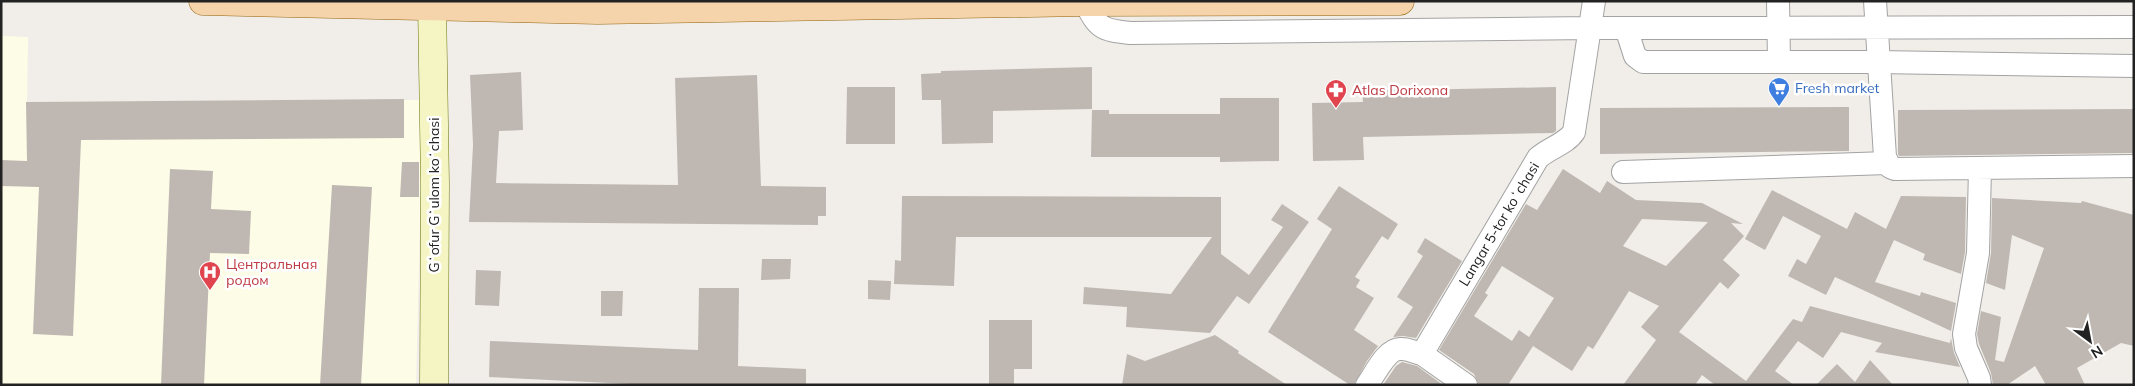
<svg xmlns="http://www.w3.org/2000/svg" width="2135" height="386" font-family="Mulish,sans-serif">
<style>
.education{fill:#fdfde7}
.building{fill:#bfb8b2;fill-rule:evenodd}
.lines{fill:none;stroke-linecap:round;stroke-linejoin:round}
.street-casing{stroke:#a3a3a3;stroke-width:24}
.secondary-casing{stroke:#6a730e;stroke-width:29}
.primary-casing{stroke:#93640d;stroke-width:29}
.street{stroke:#fff;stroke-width:22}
.secondary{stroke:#f4f5c3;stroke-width:28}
.primary{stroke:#f5d4ab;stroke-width:28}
.labels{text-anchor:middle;stroke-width:5;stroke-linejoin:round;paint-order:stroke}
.shop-label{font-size:14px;fill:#366cbe;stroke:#fff;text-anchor:start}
.health-label{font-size:14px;fill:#be3a42;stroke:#fff;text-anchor:start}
.street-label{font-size:14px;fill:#222;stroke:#fff}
</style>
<rect width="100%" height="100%" fill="#f1eee9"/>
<!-- education -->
<path class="education" d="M1,36L28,37L27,102L423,100L416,385H1Z"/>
<!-- building -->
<path class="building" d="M1092,67V109L993,111V143L942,144L941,100H922L921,74L941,73V71Z
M521,72L523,130L499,131L496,183L678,185L675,78L757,75L761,186L826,187V216H818V225L469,222L473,145L470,75Z
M847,87H895V144H846Z
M1556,87V131L1553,133L1363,137L1364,160L1313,161L1312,103L1363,102L1362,91Z
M1220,98H1279V161L1220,162V157H1091L1092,110H1109V114H1220Z
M404,99V138L81,140L73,336L33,334L39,187L1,186V160L27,161L26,102Z
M1849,107V151L1600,154V108Z
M2134,109V153L1899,156L1898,154V110Z
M402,162H419V197H400Z
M170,169L213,171L211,209L251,211L249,254L210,253L204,385H161Z
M1563,169L1600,193L1607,181L1636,200L1702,203L1743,224L1731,223L1744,236L1723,260L1740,275L1728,289L1720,282L1679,332L1746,381L1793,319L1802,322L1810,306L1950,343L1951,338L1954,353L1960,367L1875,352L1882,343L1841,332L1823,358L1798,341L1775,371L1794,385H1715L1702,375L1695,385H1623L1656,340L1641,327L1659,306L1629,291L1593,349L1588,346L1572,371L1533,346L1508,385H1479L1474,374L1439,350L1526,204L1537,210ZM1642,219L1708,222L1666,266L1623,246ZM1502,266L1554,298L1529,337L1519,330L1512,341L1474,316L1488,295L1485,293Z
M332,185L372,187L361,385H320Z
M1339,186L1398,224L1388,240L1382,236L1355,277L1360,280L1356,287L1374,298L1354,330L1378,346L1367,361L1354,385H1350L1268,332L1332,229L1317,219Z
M1772,190L1847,229L1855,212L1886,229L1901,196L1966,197L1965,252L1961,274L1923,260L1925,254L1894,240L1875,282L1920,296L1921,292L1956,303L1951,331L1835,277L1826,295L1788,276L1797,259L1806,264L1821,236L1783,216L1765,250L1745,239Z
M902,196L1221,197V254L1249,275L1283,227L1271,220L1282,204L1309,222L1249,304L1237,296L1210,333L1126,327L1127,307L1083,304L1084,287L1171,294L1212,237H956L954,286L894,284L895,260L901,261Z
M1992,198L2081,203L2082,201L2134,215V346L2121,343L2077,368L2085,385H2046L2035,366L2007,385H1993L1991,373L1979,344L1977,334L1981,311L2001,317L1995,360L2004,362L2044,248L2012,235L2005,290L1986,283L1991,253Z
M1425,238L1462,261L1416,338L1403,336L1393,337L1413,307L1397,297L1423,256L1417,252Z
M762,259H791L790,279L761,280Z
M476,270L501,271L499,306L475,305Z
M868,280L891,281L890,300L868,299Z
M699,288H739L738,366L806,369V385H650L489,377L490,341L698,350Z
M601,291H623L622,316H601Z
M989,320H1032V369H1014V385H989Z
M1215,335L1239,351L1238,353L1287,385H1122L1127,354L1145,361Z
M1870,360L1893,385H1816L1837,364L1855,382Z
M1402,362L1417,366L1443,385H1383L1396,366Z"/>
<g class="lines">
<!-- street casing -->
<g class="street-casing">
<path id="street" d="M1778,1L1779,62
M1875,1L1885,157L1890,167L1895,169L2134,166
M1085,2C1098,28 1101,30 1130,33L1590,28L2134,27
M1626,28L1635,56L1643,62H1877L2134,66
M1623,172L1887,163
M1422,354L1466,385
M1367,385C1375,374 1387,347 1402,349C1409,349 1416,353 1422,354L1538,158C1549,148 1566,144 1574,132L1594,1
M1980,385L1979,378L1966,348L1964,334L1978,253L1980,168"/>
</g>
<!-- secondary casing -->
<g class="secondary-casing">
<path id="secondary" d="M432,4L435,184L434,385"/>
</g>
<!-- primary casing -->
<g class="primary-casing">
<path id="primary" d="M203,1L598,10L1085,2L1400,1"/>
</g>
<!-- street -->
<use href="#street" class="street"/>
<!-- secondary -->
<use href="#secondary" class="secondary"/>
<!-- primary -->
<use href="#primary" class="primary"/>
</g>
<!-- icons -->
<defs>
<g id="supermarket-pin" transform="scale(1.125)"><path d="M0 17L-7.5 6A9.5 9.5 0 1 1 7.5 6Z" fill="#3f7fe0" stroke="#fff"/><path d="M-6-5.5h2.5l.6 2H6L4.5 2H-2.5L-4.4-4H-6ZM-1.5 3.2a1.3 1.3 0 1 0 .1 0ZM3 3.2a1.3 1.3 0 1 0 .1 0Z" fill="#fff"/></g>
<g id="pharmacy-pin" transform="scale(1.125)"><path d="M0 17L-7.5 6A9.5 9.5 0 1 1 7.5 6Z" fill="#e0444e" stroke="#fff"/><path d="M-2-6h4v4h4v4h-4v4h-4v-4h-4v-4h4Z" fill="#fff"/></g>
<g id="hospital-pin" transform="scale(1.125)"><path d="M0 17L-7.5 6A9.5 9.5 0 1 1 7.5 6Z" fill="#e0444e" stroke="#fff"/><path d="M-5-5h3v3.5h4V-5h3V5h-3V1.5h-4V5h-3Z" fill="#fff"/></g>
</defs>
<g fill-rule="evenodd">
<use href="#supermarket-pin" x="1779" y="88"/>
<use href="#pharmacy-pin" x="1336" y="90"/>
<use href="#hospital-pin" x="210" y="272"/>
</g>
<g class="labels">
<!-- shop labels -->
<g class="shop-label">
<text x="1795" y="93">Fresh market</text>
</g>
<!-- health labels -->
<g class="health-label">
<text x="1352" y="95">Atlas Dorixona</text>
<text x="226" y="269">Центральная<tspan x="226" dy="16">родом</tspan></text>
</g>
<!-- street labels -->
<g class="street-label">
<text transform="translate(434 195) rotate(-90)" y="5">Gʻofur Gʻulom koʻchasi</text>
<text transform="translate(1499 224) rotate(-59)" y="5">Langar 5-tor koʻchasi</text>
</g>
</g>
<!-- border -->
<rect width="2135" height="386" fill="none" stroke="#222222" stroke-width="5"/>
<!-- north arrow -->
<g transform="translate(2090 341) rotate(148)" stroke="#ffffff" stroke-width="4" paint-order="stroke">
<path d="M0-4L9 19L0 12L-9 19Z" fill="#222222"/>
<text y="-8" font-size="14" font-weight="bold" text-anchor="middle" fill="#222222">N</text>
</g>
</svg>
